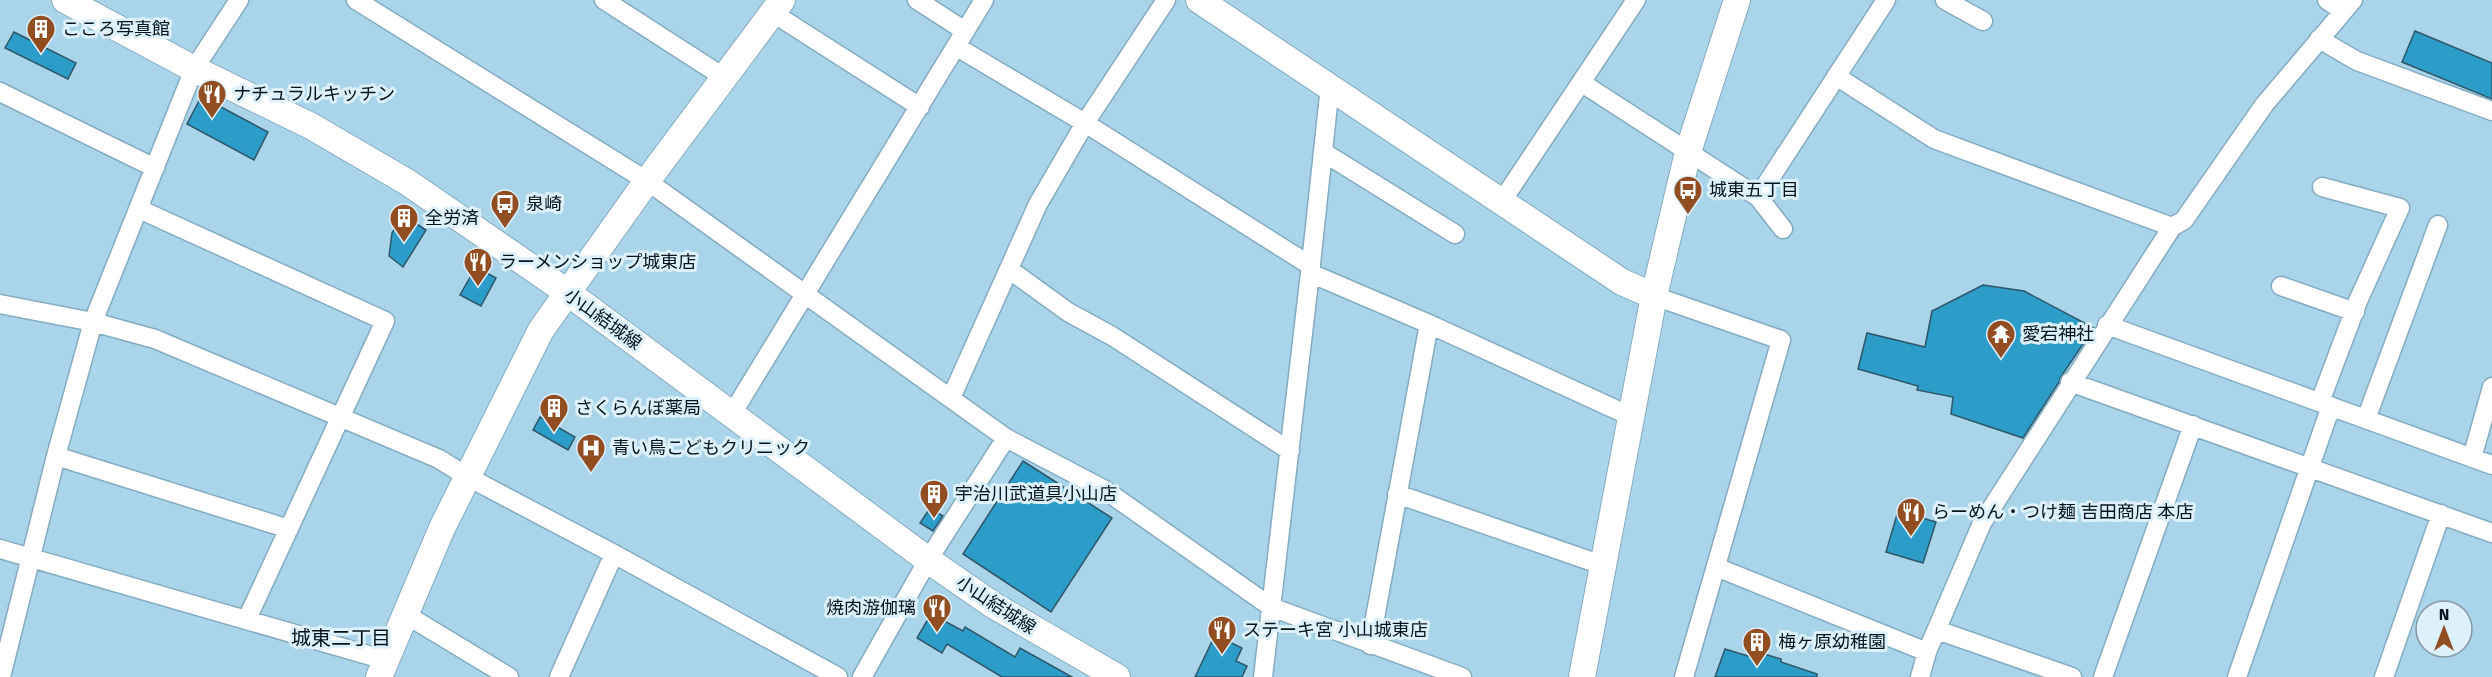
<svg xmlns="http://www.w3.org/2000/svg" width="2492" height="677" font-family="'Fira Sans','Noto Sans JP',sans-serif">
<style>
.building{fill:#2c9cc9;stroke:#2f5668;stroke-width:1.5}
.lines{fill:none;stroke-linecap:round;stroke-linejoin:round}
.street-casing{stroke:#83acc0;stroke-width:21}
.secondary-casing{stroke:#83acc0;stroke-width:28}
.street{stroke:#fff;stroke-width:18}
.secondary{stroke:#fff;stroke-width:26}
.labels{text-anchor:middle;stroke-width:6;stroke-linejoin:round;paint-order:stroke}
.poi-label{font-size:18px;fill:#04131a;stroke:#dcf1fc;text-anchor:start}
.street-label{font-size:18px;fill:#04131a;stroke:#dcf1fc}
.neighbourhood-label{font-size:20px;fill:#04131a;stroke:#dcf1fc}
</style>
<rect width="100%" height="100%" fill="#aad4e9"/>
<!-- building -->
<path class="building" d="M2415,31L2492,63V99L2402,62Z
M14,32L76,63L68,79L5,48Z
M206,99L268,132L254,160L187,124L199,101Z
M403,215L426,230L403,267L389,256L392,233Z
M476,267L496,278L481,306L460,295Z
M1983,285L2024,291L2094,328L2060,378L2059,382L2023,438L1951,414L1953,397L1917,390L1918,386L1858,369L1867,333L1925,347L1932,311Z
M540,417L575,437L568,450L533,430Z
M1023,461L1112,518L1051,612L963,554Z
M930,508L943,516L933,531L920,523Z
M1898,511L1936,522L1923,563L1886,552Z
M931,614L963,631L965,627L1015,657L1020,648L1072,677H1002L947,644L942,653L917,638Z
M1215,635L1242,648L1236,661L1247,666L1242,677H1195Z
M1725,649L1761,660L1764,654L1781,659V662L1817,674V677H1715Z"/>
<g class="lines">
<!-- street casing -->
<g class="street-casing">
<path id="street" d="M356,0L647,181L1006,438L1105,490L1271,607L1462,677
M604,0L725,78
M917,0L965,31
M1945,0L1983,21
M2327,0L2343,11
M773,13L920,107
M2319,39L2357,61L2492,111
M957,47L1085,123L1311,266
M1836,76L1934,139L2172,227
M1582,83L1758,197L1886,0
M0,92L155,168
M1323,152L1455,234
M1758,197L1783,229
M1502,201L1636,0
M139,209L385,321L247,619
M1010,270L1068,312L1112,336L1290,451
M1310,273L1429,324L1630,416
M2281,286L2355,312
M1654,296L1781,340L1684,677
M0,304L93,322L155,339L439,459L468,477L614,554L838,677
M2107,325L2492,465
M2070,382L2492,533
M951,398L1038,204L1085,123L1166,0
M2320,402L2358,301L2400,208L2322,187
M732,414L984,0
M2366,419L2438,225
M56,456L289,529
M2472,458L2492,387
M1397,494L1602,565
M0,549L385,660
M1716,567L1927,652
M405,614L509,677
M1937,630L2072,677
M1370,645L1429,324
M1,677L56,456L93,322L194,69L239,0
M559,677L614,554
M862,677L928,560L1006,438
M1263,677L1310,273L1330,86
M1920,677L1927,652L1982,523L2172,227L2184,220L2264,105L2353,0
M2103,677L2193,425
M2237,677L2331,406
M2384,677L2441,514"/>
</g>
<!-- secondary casing -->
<g class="secondary-casing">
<path id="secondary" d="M65,0L194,69L311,126L407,182L567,292L928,560L993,605L1117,677
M1199,0L1622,282L1654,296
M379,677L442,528L541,330L647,181L782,0
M1582,677L1654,296L1688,152L1737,0"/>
</g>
<!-- street -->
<use href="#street" class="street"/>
<!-- secondary -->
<use href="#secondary" class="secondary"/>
</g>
<!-- icons -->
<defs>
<g id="building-pin" transform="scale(1.5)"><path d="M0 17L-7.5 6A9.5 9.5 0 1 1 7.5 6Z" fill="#924d21" stroke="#dcf1fc"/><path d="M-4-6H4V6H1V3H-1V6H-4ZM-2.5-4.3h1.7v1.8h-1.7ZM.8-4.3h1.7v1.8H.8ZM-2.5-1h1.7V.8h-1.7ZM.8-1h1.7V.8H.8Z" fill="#fff"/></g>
<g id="restaurant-pin" transform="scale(1.5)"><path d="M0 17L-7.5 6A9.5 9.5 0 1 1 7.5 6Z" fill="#924d21" stroke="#dcf1fc"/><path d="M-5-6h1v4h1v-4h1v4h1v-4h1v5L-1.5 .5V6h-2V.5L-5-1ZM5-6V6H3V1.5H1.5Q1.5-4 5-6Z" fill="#fff"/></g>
<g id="bus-pin" transform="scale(1.5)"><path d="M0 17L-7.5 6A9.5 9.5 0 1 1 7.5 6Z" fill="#924d21" stroke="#dcf1fc"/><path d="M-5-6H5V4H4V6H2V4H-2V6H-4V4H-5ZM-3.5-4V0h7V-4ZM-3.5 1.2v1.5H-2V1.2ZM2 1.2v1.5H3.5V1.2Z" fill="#fff"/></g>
<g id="temple-pin" transform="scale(1.5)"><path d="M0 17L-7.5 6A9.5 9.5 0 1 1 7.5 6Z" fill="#924d21" stroke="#dcf1fc"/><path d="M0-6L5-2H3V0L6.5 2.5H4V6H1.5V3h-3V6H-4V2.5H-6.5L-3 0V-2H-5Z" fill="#fff"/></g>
<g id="hospital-pin" transform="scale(1.5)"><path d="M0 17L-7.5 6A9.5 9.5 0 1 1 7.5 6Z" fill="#924d21" stroke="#dcf1fc"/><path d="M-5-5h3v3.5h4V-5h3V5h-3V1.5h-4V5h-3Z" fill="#fff"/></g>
</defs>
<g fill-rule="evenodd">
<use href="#building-pin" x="41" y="29"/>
<use href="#restaurant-pin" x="212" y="94"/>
<use href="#bus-pin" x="1688" y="190"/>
<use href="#bus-pin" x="505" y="204"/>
<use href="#building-pin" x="404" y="218"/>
<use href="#restaurant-pin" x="478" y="262"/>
<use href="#temple-pin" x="2001" y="334"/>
<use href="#building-pin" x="554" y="408"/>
<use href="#hospital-pin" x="591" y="448"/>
<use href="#building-pin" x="934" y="494"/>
<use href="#restaurant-pin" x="1911" y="512"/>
<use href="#restaurant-pin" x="937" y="608"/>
<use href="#restaurant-pin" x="1222" y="630"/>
<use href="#building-pin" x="1757" y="642"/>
</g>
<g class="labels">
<!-- poi labels -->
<g class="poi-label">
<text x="62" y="35">こころ写真館</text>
<text x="233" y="100">ナチュラルキッチン</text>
<text x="1709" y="196">城東五丁目</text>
<text x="526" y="210">泉崎</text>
<text x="425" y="224">全労済</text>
<text x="499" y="268">ラーメンショップ城東店</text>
<text x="2022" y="340">愛宕神社</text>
<text x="575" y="414">さくらんぼ薬局</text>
<text x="612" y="454">青い鳥こどもクリニック</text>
<text x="955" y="500">宇治川武道具小山店</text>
<text x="1932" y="518">らーめん・つけ麺 吉田商店 本店</text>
<text x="916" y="614" text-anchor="end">焼肉游伽璃</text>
<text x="1243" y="636">ステーキ宮 小山城東店</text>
<text x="1778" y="648">梅ヶ原幼稚園</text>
</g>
<!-- street labels -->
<g class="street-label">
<text transform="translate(603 319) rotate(36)" y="6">小山結城線</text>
<text transform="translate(996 605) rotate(33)" y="6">小山結城線</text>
</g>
<!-- neighbourhood labels -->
<g class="neighbourhood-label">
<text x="341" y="645">城東二丁目</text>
</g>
</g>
<!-- north arrow -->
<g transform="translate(2444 629)"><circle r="28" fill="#dcf1fc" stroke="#8698a2" stroke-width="1.5"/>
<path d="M0-4.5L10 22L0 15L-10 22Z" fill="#924d21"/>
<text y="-9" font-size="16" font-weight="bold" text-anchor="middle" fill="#04131a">N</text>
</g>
</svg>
